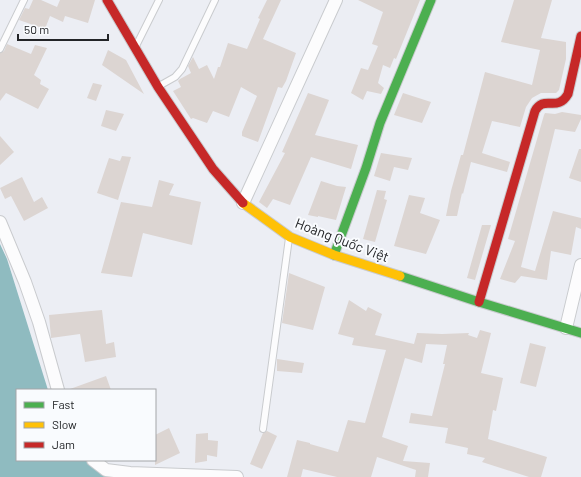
<svg xmlns="http://www.w3.org/2000/svg" width="581" height="477" font-family="Barlow,sans-serif">
<style>
.water{fill:#8fbbc0}
.building{fill:#dcd5d2}
.lines{fill:none;stroke-linecap:round;stroke-linejoin:round}
.lane-casing{stroke:#c9cbce;stroke-width:8}
.street-casing{stroke:#c9cbce;stroke-width:14}
.fast-casing{stroke:#c9cbce;stroke-width:11}
.slow-casing{stroke:#c9cbce;stroke-width:11}
.jam-casing{stroke:#c9cbce;stroke-width:11}
.lane{stroke:#fcfcfd;stroke-width:6}
.street{stroke:#fcfcfd;stroke-width:12}
.fast{stroke:#4caf50;stroke-width:9}
.slow{stroke:#ffc107;stroke-width:9}
.jam{stroke:#c62828;stroke-width:9}
.labels{text-anchor:middle;stroke-width:4;stroke-linejoin:round;paint-order:stroke}
.street-label{font-size:14px;fill:#222427;stroke:#f9fbfe}
</style>
<rect width="100%" height="100%" fill="#eceef4"/>
<!-- water -->
<path class="water" d="M0,244L7,259L48,390H17V460H92L114,477H0Z"/>
<!-- building -->
<path class="building" d="M33,0H41L57,7L60,0H95L88,23L65,16L63,22L50,16L45,29L19,20L25,8L29,9Z
M267,0H281L263,39L296,53L286,81L282,88L278,87L258,142L242,136V132L257,96L241,87L229,117L213,111L207,123L193,118L191,119L173,91L181,87L178,81L180,79L191,73L188,66L193,57L199,69L207,65L214,79L218,67H220L228,43L247,49L260,19L258,18Z
M358,0H420L396,59L394,58L390,68L383,65L378,83L384,88L381,94L367,91L363,100L351,93L361,68L368,70L378,46L372,44L383,12Z
M514,0H552L541,38L566,42V59L559,90L556,93H541L532,98L526,107L520,127L492,121L482,153L510,162L507,172L471,162L463,194L462,193L457,216H446L451,191L461,155H463L485,72L532,85L540,50L501,42Z
M7,44L31,54L35,45L47,48L34,75L41,80L40,84L49,89L38,109L6,93L0,101V53L4,51Z
M108,50L126,60L144,94L102,65Z
M93,83L102,85L96,101L87,98Z
M308,93L329,100L315,135L358,145L351,169L311,157L290,205L273,199L267,208L259,202L285,153L282,152Z
M403,93L431,102L422,123L394,115Z
M106,110L124,114L116,131L101,126Z
M562,112L581,115V119L575,132L555,129L521,267L535,271L553,211L581,218V229L576,227L571,255L551,251L547,280L521,276L515,283L500,279L515,241L508,239L544,115L545,113L555,114Z
M0,136L14,152L0,165Z
M579,149H581V182L569,178Z
M381,153L412,158L408,170L394,167L390,181L374,176Z
M122,156L131,157L118,200L97,193L109,158L120,161Z
M22,177L34,202L42,197L48,208L24,221L11,196L5,199L0,188Z
M159,180L174,184L169,195L201,202L192,245L143,233L132,277L101,273L121,202L152,207Z
M321,181L337,186L346,187L336,220L318,216V217L308,215Z
M377,190L386,191L384,199L387,200L375,242L363,239Z
M409,195L425,198L420,213L440,220L426,254L394,246Z
M482,225H491L475,280L467,278Z
M289,273L325,287L313,330L282,323Z
M349,300L366,311L368,307L382,314L375,335L414,344L417,333L442,334L469,333L468,335L477,338L480,330L491,333L481,373L503,378L496,411L493,410L488,439L547,457L541,477H529L482,462L485,458L467,454L468,448L445,443L448,428L409,423L411,413L432,416L445,364H443L447,345L426,344L422,363L405,358L382,437L408,446L403,461L430,463L428,477H415L416,470L377,457L371,477H337L303,469L301,477H287L297,440L310,443V444L338,452L348,420L365,423L386,350L352,345L354,338L338,334Z
M102,310L106,344L114,342L116,357L85,362L80,334L51,338L49,315Z
M530,343L546,347L536,387L520,383Z
M277,359L304,363L302,373L277,371Z
M106,376L111,390H70V389Z
M169,428L180,453L155,465V435Z
M267,431L277,436L262,469L250,464L263,433Z
M208,433V440L218,441L217,457L207,455V461L195,463L196,434Z"/>
<g class="lines">
<!-- lane casing -->
<g class="lane-casing">
<path id="lane" d="M136,46L159,0
M0,49L24,0
M159,86L175,77L182,69L215,0
M263,429L289,238"/>
</g>
<!-- street casing -->
<g class="street-casing">
<path id="street" d="M243,203L336,0
M0,222L25,282L39,322L58,390
M566,328L581,265
M93,460L106,470L130,473L237,477"/>
</g>
<!-- fast casing -->
<g class="fast-casing">
<path id="fast" d="M334,255L366,168L380,123L431,0
M400,276L479,302L581,333"/>
</g>
<!-- slow casing -->
<g class="slow-casing">
<path id="slow" d="M243,203L290,237L334,255L400,276"/>
</g>
<!-- jam casing -->
<g class="jam-casing">
<path id="jam" d="M107,0L158,87L213,169L243,203
M479,302L535,111C544,94 557,113 568,94L581,36"/>
</g>
<!-- lane -->
<use href="#lane" class="lane"/>
<!-- street -->
<use href="#street" class="street"/>
<!-- fast -->
<use href="#fast" class="fast"/>
<!-- slow -->
<use href="#slow" class="slow"/>
<!-- jam -->
<use href="#jam" class="jam"/>
</g>
<g class="labels">
<!-- street labels -->
<g class="street-label">
<text transform="translate(342 240) rotate(21)" y="5">Hoàng Quốc Việt</text>
</g>
</g>
<!-- legend -->
<rect x="16" y="389" width="140" height="72" fill="#f9fbfe" stroke="#a3a5a8"/>
<rect x="24" y="402" width="20" height="6" fill="#4caf50" stroke="#a3a5a8"/>
<text x="52" y="409" font-size="12" fill="#222427">Fast</text>
<rect x="24" y="422" width="20" height="6" fill="#ffc107" stroke="#a3a5a8"/>
<text x="52" y="429" font-size="12" fill="#222427">Slow</text>
<rect x="24" y="442" width="20" height="6" fill="#c62828" stroke="#a3a5a8"/>
<text x="52" y="449" font-size="12" fill="#222427">Jam</text>
<!-- scale -->
<path d="M18 34v6h90v-6" fill="none" stroke="#222427" stroke-width="2"/>
<text x="24" y="34" font-size="12" fill="#222427" stroke="#f9fbfe" stroke-width="3" paint-order="stroke">50 m</text>
</svg>
